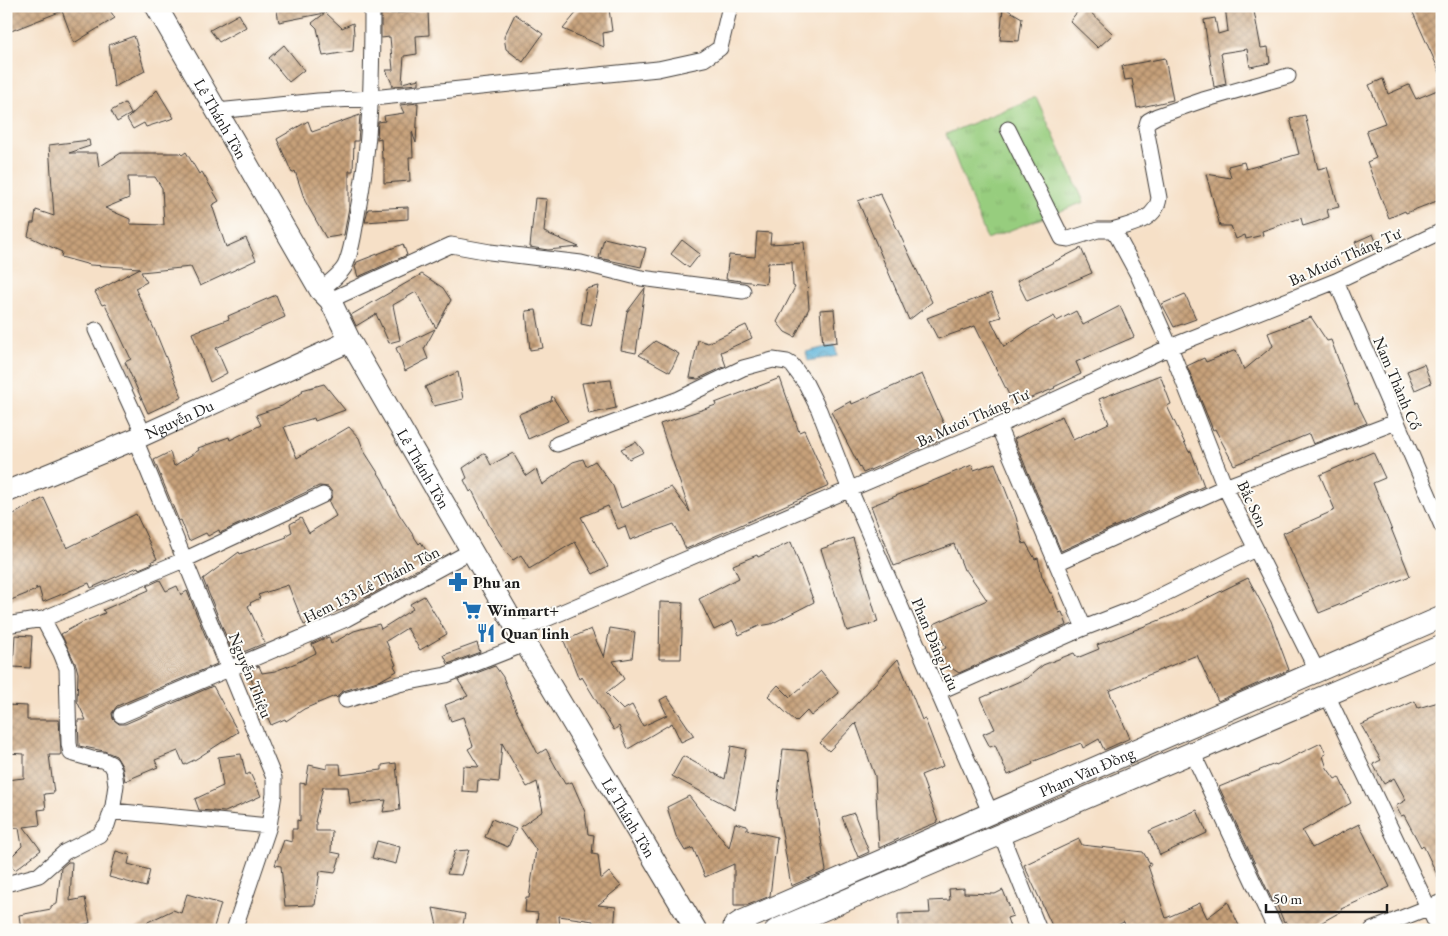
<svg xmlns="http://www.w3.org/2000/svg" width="1448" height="936" font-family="'EB Garamond',serif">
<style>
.grass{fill:url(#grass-tufts);stroke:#5a744d}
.water{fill:url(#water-waves);stroke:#3c687b}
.building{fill:url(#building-cross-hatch);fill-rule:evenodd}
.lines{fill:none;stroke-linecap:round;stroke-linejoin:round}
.street-casing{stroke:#3d3936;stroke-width:17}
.secondary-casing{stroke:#3d3936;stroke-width:23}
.street{stroke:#fff;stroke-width:15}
.secondary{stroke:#fff;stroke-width:21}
.labels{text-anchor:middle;stroke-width:4;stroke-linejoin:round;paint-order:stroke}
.street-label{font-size:16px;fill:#1c1c1c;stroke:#fdfcf7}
.poi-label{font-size:16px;font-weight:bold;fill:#1c1c1c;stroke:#fdfcf7;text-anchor:start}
</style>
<defs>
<pattern id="grass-tufts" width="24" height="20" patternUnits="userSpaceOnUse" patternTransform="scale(1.25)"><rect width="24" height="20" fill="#97cd7e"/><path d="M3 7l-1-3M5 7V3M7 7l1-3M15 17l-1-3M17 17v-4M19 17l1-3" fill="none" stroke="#82af6c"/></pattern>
<pattern id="water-waves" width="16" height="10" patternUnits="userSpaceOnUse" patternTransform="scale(1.25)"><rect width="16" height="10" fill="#5db4da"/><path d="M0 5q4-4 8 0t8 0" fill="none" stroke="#4c92b0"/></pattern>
<pattern id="building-cross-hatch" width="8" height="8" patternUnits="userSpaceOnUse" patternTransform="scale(1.25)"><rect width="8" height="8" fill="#c7a17a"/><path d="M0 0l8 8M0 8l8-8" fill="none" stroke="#a18263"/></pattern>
</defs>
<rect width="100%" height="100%" fill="#fdfcf7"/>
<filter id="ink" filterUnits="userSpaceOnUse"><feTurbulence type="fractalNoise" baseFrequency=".02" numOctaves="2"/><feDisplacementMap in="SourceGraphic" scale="10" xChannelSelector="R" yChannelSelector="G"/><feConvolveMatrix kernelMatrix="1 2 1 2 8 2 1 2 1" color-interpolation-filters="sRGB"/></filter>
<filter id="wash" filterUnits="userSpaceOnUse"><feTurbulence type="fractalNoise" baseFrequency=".0096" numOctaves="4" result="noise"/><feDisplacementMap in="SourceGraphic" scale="20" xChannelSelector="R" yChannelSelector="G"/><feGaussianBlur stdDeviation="1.12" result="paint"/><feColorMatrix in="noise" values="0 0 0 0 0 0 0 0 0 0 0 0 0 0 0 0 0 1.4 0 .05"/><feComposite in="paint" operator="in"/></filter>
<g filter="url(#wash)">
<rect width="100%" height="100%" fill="#f6e0c7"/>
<!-- grass -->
<path class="grass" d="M1036,97L1084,202L987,239L946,134Z"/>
<!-- water -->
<path class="water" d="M835,345L837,356L808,361L806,352Z"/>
<g id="blocks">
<!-- building -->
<path class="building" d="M6,6H107L115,18L74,43L62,11L6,33Z
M276,6H325V12L342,28L353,23L354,34L353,51L323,56L317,28L312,23L325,13L279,22Z
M582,6H596L601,11L609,9L612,31L603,33L604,47L563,29Z
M1082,6H1084L1113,34L1098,48L1070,21Z
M1225,6H1253L1261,48L1268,47L1270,63L1250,67L1247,49L1221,53L1226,84L1214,87L1204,20L1215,18L1218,34L1228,31Z
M1410,6H1442V77Z
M1003,7L1022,18L1019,41L1000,40Z
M428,11L429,35L416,36L417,54L404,56L402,83L419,79V84L393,86L386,70H393L390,37L381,38V14Z
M239,14L246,27L219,42L210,30Z
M515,14L543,34L523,62L506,49L504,37Z
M134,36L145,71L114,87L109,45Z
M284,45L304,70L289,82L269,58Z
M1165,58L1173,100L1137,108L1132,79L1125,80L1122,66Z
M1383,79L1388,94L1409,85L1416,99L1442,88V199L1406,213L1405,211L1389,218L1367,162L1376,158L1366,130L1385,123L1369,85Z
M157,90L174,118L146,127L144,123L133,129L127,119Z
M125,103L131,114L117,122L111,111Z
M418,103L416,143L412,132L413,157H409L410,181L384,183V158H382L381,138L377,139L378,122L385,121L384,116L404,113L400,105Z
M360,115L358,141H354L353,171H349V207L344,235L326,238L305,201L295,171L292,173L277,139L308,121L312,132Z
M1305,115L1318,169L1327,167L1339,207L1327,210L1329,217L1316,222L1303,226L1301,218L1262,231L1263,235L1246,239L1245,235L1236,239L1231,226H1220L1206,174L1231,178L1228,166L1244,162L1246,169L1299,154L1290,118Z
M89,140L90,146L69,153H97L99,167L121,153H180L182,155L186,152L199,174L202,172L219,201L212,205L226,247L246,238L256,260L200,286L191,267L141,272L147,282L135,288L156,333L182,397L148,413L125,362L131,359L105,304L102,305L95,292L140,268L90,265L61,257L62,252L28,236L31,223H34L36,210L54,216L49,145ZM128,177H155L162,188L164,225L130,224V219L105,208L129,198Z
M880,193L932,302L909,320L858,201Z
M535,198L547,199L544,232L579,247L548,250L530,247Z
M408,207V219L365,222L368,209Z
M757,232L771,233L770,244L804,242L809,308L795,337L785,332L777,322L795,287L793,286L792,262L768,263L766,284L726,279L729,255L755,257Z
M1373,234L1378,246L1360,253L1355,242Z
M604,238L646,248L641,267L599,258Z
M682,240L700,254L689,268L671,254Z
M403,244L407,255L358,277L355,267L357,262Z
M1081,248L1092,273L1027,301L1017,281Z
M422,274L443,288L451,300L436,328L416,292L393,305L400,340L389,343L376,314L356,326L351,315Z
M599,286L591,326L581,324L586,289Z
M645,288L636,353L621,350L627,312Z
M991,293L1001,317L991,320L1004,347L1030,329L1054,316L1057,321L1076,311L1083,325L1120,306L1134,337L1076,362L1081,374L1054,387L1055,388L1014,405L975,326L938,339L927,318Z
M1185,294L1196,319L1174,327L1162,304Z
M276,295L285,317L216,348L227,373L210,382L192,333L229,319L228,316Z
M834,309L837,342L823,344L820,310Z
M536,310L543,348L530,350L526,311Z
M1311,317L1327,341L1331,340L1355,404L1357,403L1367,423L1313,444L1309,434L1234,465L1215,429L1213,430L1187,366L1204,358L1206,362L1236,350L1244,370L1273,346L1268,333Z
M746,325L752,338L721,352L726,366L698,379L690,378L698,340L708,343Z
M435,329L424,349L428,359L405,371L396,348Z
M655,341L679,354L670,372L639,355Z
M1424,364L1431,383L1415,390L1407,371Z
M458,372L463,399L434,406L425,387Z
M922,374L949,436L863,473L831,412L851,401L852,404Z
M1160,375L1171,404L1167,406L1189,452L1191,451L1204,486L1061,551L1014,439L1062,416L1073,440L1109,423L1099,399Z
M780,378L799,432L804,430L829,486L686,549L674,524L630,540L625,526L618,529L608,506L581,517L608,566L593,574L575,542L529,569L521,555L513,560L505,551L490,527L472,490L470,492L464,480L467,478L463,468L485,453L491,465L513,453L526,476L536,469L542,485L573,462L583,459L586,466L595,461L613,486L621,508L671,487L690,512L660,424L716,405L715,403Z
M611,380L616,408L589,414L582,383Z
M324,384L345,410L315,421L314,418L284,427L297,458L349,427L359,438L364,451L382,479L399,514L419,544L421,542L428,554L424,556L429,563L350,606L304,625L288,585L258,595L260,598L250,603L251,604L248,606L265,643L234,656L203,579L239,552L240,554L287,537L286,535L292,532L290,524L301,518L309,533L336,516L329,502L332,496V492L328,487L319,486L220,533L219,530L208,536L206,533L189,541L181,520L179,521L154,460L170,452L174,466L199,450L198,448L229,437L230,440L261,425L256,415L282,406L303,392L302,390Z
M552,396L568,421L528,439L519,414L551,401Z
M636,442L644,452L629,459L621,449Z
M1373,452L1385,478L1373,483L1410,576L1319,613L1283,533L1335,510L1320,475Z
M995,463L1016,517L1023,544L1026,543L1035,559L1038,558L1042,576L1050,593H1052L1059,613L1062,612L1067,625L959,673L932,655L946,648L934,624L987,600L966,570H964L954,544L894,566L871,506L972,465L974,470Z
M44,498L67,548L136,514L157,559L152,561L153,563L139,569L138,567L91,588L89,583L43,602L39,588L37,589L36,587V590L6,602V518Z
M853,538L878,622L847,631L821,549Z
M791,542L814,602L771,624L759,626L739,635L733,621L714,630L699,599L739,578L733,565L757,555L758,557Z
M1248,578L1271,621L1289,670L1218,701L1197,655L1109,691L1130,738L1104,750L1099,739L1083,748L1081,743L1032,762L1033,764L1008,775L995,745L990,747L983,734L995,729L981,698L1027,678L1043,665L1074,653L1077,658L1099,649L1097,645L1175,614Z
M160,580L166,591L177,586L181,595L187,591L217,664L117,706L112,713L113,719L119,724H125L213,686L238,732L196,759L184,765L178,751L155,760L158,767L125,781L122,766L116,756L104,751L79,746L78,720H86L77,701L78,673L76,665L61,634L81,623L105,613L103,610L149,590L147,586Z
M424,596L447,634L420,650L407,628L386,641L396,665L394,666L397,671L381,680L343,691L339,694L337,698L335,696L304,709L286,721L285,719L271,725L248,671L259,666L262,673L275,671L296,663L316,653L312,644L323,639L329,637L331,644L354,631L379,624L381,629L413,609L410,604Z
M660,602L683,603L681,659H659Z
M610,628L635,632L632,658L613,661L624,679L606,693L623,710L632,705L643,726L667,715L660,700L667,696L694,736L681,742L672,723L628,749L619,726L614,730L582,677L579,679L564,641L591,629L604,658Z
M15,635L32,636L30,668L13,667Z
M477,643L480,652L448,664L444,655Z
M898,659L922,720L925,719L943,766L921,775L938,822L918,830L879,848L875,776L856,723L829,751L820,743Z
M495,666L503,677L517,712L538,754L546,749L565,784L572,782L585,812L588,834L594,835L592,854L598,855L601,879L609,872L621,886L598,905L616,907L614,930H592L593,921L559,916L560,930H536L538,913L525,912L526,898H529L536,850L520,827L543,811L537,782L527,787L502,743L499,782L478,780L477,792L462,791L463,766L479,767L468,749L473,746L463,717L451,721L445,705L468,696L458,680Z
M821,671L839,693L811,716L807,711L796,722L768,696L778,685L790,697Z
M1415,701L1418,708L1442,701V885L1423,845L1421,847L1404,815L1401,816L1396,806L1406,800L1394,778L1384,784L1373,764L1381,760L1361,725Z
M6,705L27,706V720H59L61,753L60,755H49L54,793L44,794L46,809L38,810L40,825L24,827L41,850L15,870L8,860L22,846L19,828L6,827V780L24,778V754L7,753L8,720H6Z
M1321,743L1326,754L1323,756L1327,768L1335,779L1339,777L1351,803L1302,831L1312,848L1359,824L1390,887L1341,909L1342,911L1308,930H1291L1286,921L1284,922L1275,901L1273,902L1219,787L1275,764L1276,765Z
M731,746L746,749L735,810L672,776L683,756L725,779Z
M783,749L807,751L826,871L791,886L777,803Z
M241,754L246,775L250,773L261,796L225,812L199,810L195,799L223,786L218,757Z
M396,763L400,810L383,812L386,800L350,804L348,787H323L315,822H316V831H332L331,852L341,854L335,873L320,871L315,905L285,906L281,866L275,865L284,840L292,842V829H297V820L300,821V783L306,784L309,765L327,769V764H340L341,775L382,770V765Z
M689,796L729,848L735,823L747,826V830L777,837L770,896L748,905H734V864L705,877L693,848L685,851L676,836L667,807Z
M1197,810L1207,833L1160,855L1149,831Z
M854,813L869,852L858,857L842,817Z
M492,819L516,829L508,847L485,837Z
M1079,839L1082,845L1143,852L1151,865L1148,866L1166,918L1200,903L1207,918L1228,902L1241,930H1127L1124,922L1106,930H1054L1024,865Z
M377,841L400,847L396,864L372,858Z
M469,850L461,875L447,874L455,851Z
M116,851L130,855L128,864L150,870L146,887L109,877Z
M68,862H72L70,901L85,898L90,923L70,927V930H21L19,915L51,909V906L57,904L61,868Z
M964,888V893L995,894L1003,890L1013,916L1007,918L1011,930H898V914L930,913L929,901L950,900L949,889Z
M187,894L221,904L213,930H131L173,910L181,913Z
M433,908L465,914L462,930H438Z"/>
</g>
</g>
<g filter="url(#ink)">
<use href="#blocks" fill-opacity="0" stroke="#3d3936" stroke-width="1"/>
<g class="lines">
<!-- street casing -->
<g class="street-casing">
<path id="street" d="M217,111L318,101L372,98L658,69L704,59L720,48L730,6
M1008,129L1062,238L1069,239L1098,230H1112L1117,236L1138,275L1170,347L1225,487L1317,671
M1112,230C1131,224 1156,221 1159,198L1146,128L1148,121L1157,116L1203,100L1288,76
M1336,281L1442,526
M320,290C328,284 340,275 345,266C352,251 354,232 357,215C371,145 372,77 372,6
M330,300L451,245L490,252L581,263L641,278L743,291
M96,330L144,435
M998,426L1084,628
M135,439L274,778V794L269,826L234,930
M557,444L679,399L743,368L773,360L787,362L792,365L806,384L819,410L850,490L990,812
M1057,563L1225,487L1396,422
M6,625L43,619L186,559L323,495
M518,631L998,426L1170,347L1336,281L1442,231
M938,692L1084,628L1138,607L1255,549
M1327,695L1439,930
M346,700L399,684L446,675L525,644
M121,715L346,619L471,551
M1192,752L1276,930
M112,811L269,826
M1001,834L1039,930
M6,884L39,875L65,852L99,835L107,825L113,806L116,785L114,770L111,764L103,760L92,759L71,753L69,744L67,668L61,653L43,619
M1372,930L1442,902"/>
</g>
<!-- secondary casing -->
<g class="secondary-casing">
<g id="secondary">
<path id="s1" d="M156,6L320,290L330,300L350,341L518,631L696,930"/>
<path id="s2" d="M6,492L135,439L350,341"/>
<path id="s3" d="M734,930V926L740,922L1442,617"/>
<path d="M776,930L1442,646"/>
</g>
</g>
<!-- street -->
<use href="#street" class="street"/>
<!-- secondary -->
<use href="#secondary" class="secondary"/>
</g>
</g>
<!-- icons -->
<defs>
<g id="pharmacy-bare" transform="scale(1.5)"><path d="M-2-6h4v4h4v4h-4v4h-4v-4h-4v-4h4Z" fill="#1f6fb2" stroke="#fdfcf7" stroke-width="2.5" paint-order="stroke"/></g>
<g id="supermarket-bare" transform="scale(1.5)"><path d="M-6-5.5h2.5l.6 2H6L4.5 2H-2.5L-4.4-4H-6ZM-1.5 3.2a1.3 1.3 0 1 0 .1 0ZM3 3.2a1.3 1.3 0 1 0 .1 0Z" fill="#1f6fb2" stroke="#fdfcf7" stroke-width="2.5" paint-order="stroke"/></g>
<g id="restaurant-bare" transform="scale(1.5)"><path d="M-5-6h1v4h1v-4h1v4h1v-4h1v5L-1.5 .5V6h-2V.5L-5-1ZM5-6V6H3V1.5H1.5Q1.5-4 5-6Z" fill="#1f6fb2" stroke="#fdfcf7" stroke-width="2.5" paint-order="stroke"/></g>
</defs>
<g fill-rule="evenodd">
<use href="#pharmacy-bare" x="458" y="582"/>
<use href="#supermarket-bare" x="472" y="610"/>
<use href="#restaurant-bare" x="486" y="633"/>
</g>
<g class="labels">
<!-- street labels -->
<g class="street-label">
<text dy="6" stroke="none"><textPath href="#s1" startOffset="130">Lê Thánh Tôn</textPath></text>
<text transform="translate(1345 256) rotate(-24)" y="6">Ba Mươi Tháng Tư</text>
<text transform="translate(1398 383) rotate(67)" y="6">Nam Thành Cổ</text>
<text transform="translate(973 417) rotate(-24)" y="6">Ba Mươi Tháng Tư</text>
<text dy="6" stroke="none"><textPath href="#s2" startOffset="188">Nguyễn Du</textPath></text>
<text dy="6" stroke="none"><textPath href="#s1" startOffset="535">Lê Thánh Tôn</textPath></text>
<text transform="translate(1253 504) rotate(65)" y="6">Bắc Sơn</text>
<text transform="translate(371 584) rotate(-27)" y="6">Hem 133 Lê Thánh Tôn</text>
<text transform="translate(936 644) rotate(67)" y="6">Phan Đăng Lưu</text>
<text transform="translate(251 675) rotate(68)" y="6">Nguyễn Thiệu</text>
<text dy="6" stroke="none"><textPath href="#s3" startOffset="389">Phạm Văn Đồng</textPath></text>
<text dy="6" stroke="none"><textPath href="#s1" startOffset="940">Lê Thánh Tôn</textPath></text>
</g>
<!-- poi labels -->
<g class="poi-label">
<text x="473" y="588">Phu an</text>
<text x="487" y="616">Winmart+</text>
<text x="501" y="639">Quan linh</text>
</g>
</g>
<!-- margin -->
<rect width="1448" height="936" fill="none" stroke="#fdfcf7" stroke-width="25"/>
<!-- scale -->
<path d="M1266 904v8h121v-8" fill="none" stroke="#1c1c1c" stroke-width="2.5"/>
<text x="1273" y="904" font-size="15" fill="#1c1c1c" stroke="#fdfcf7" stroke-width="4" paint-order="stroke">50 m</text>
</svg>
